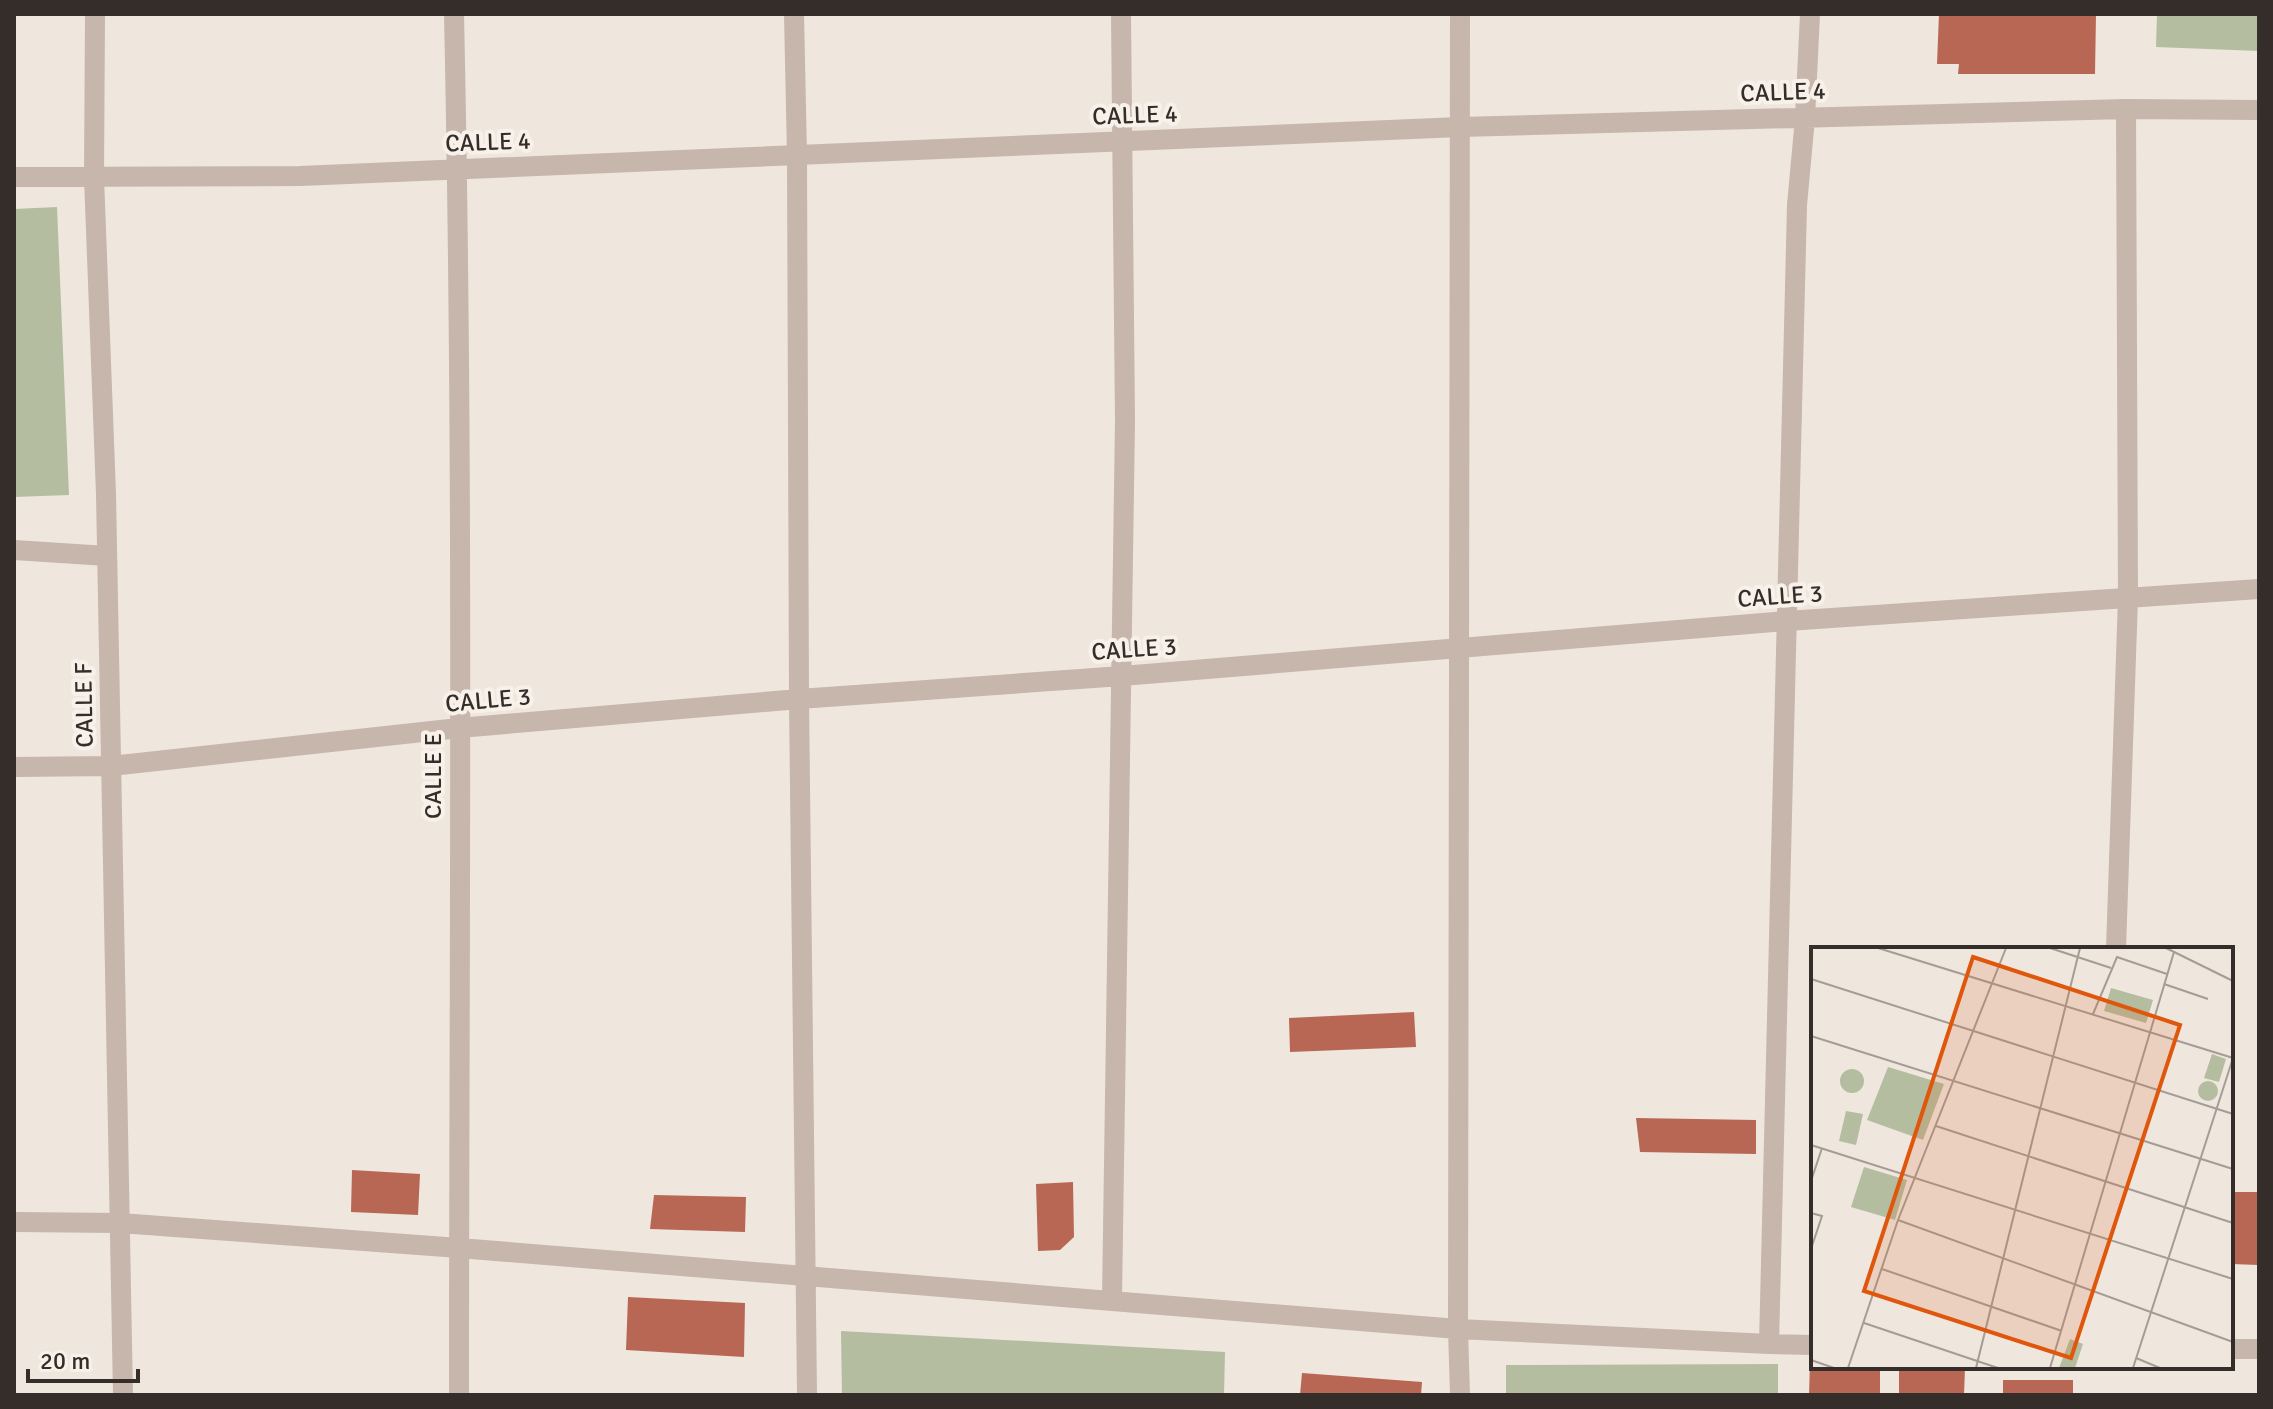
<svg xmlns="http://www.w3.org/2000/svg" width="2273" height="1409" font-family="Signika,sans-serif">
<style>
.green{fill:#b4bda0}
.building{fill:#b86754}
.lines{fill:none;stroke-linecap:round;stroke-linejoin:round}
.minor{stroke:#c6b6ab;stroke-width:20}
.labels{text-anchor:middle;stroke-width:8;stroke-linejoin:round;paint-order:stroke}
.street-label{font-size:24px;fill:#352d29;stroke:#f8f1ea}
.inset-road{fill:none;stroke:#a59c96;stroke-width:2}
.view{fill:#df570d;fill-opacity:0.15;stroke:#df570d;stroke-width:4}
.inset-edge{fill:none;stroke:#352d29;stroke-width:4}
</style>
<rect width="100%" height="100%" fill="#efe6de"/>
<!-- green -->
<path class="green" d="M2157,14H2259V51L2156,47Z
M57,207L69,495L14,497V209Z
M841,1331L1225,1352L1224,1395H842Z
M1778,1364V1395H1506V1365Z"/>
<!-- building -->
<path class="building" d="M1939,14H2096L2095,74H1958L1959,64H1937Z
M1414,1012L1416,1047L1290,1052L1289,1018Z
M1636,1118L1756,1120V1154L1640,1152Z
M352,1170L420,1174L418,1215L351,1212Z
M1073,1182L1074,1237L1060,1250L1038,1251L1036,1184Z
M2231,1192H2259V1265L2231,1264Z
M654,1195L746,1197L745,1232L650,1229Z
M628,1297L745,1303L744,1357L626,1350Z
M1810,1362H1813V1367H1880V1395H1809Z
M1899,1367L1965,1368L1964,1395H1899Z
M1302,1373L1422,1382L1421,1395H1300Z
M2003,1380H2073V1395H2003Z"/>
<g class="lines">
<!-- minor -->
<path class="minor" d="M95,14L94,177L106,494L123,1395
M454,14C464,474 459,935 459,1395
M794,14L797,155L799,699L807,1395
M14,177L300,176L1460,127L2126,109L2259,110
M14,550L107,556
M14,767L111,766L459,728L799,699L1122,676L1787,621L2259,589
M2116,949L2128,598L2126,109
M14,1222L120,1223L459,1248L1458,1329L1769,1344L1813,1345
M1112,1300L1125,421L1121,14
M1769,1344L1797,205L1805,118L1810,14
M2231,1349H2259
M1460,1395L1458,1329L1460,14"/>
</g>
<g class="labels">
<!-- street labels -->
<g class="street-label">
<text transform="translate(1783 92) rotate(-2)" y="8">CALLE 4</text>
<text transform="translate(1135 115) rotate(-2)" y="8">CALLE 4</text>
<text transform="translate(488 142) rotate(-2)" y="8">CALLE 4</text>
<text transform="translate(1780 596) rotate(-4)" y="8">CALLE 3</text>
<text transform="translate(1134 649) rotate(-4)" y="8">CALLE 3</text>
<text transform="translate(488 700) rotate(-5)" y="8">CALLE 3</text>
<text transform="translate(84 705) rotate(-91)" y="8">CALLE F</text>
<text transform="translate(433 776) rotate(-90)" y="8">CALLE E</text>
</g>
</g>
<!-- overview -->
<g transform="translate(1811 947)">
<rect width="422" height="422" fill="#efe6de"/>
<path d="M300,41L342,53L335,76L293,64ZM401,107L415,112L408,135L393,131ZM77,120L133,137L112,193L56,173ZM29 134a12 12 0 1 1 24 0a12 12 0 1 1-24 0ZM387 144a10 10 0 1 1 20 0a10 10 0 1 1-20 0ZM35,164L52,167L45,198L28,194ZM53,220L96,233L84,273L40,260ZM259,392L272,397L264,421H248Z" fill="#b4bda0"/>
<path class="inset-road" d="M67,1L422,111L322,421M239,1L300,21M355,1L422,34M0,32L422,167M353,37L397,52M282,67L306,10L356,27M0,89L422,222M125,179L422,276M0,198L422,332M0,234L11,201M0,266L11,269L0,302M87,273L422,395M71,322L251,384M53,376L187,421M325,411L349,421M0,413L23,421M37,421L87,273L195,1M165,421L269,1M239,421L363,5"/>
<path class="view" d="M162,10L369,78L260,411L53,344Z"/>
<rect width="422" height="422" class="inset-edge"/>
</g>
<!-- border -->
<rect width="2273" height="1409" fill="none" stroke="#352d29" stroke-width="32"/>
<!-- scale -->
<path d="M28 1369v12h110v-12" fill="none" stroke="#352d29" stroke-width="4"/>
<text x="40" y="1369" font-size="24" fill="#352d29" stroke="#f8f1ea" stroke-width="6" paint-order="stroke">20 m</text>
</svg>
